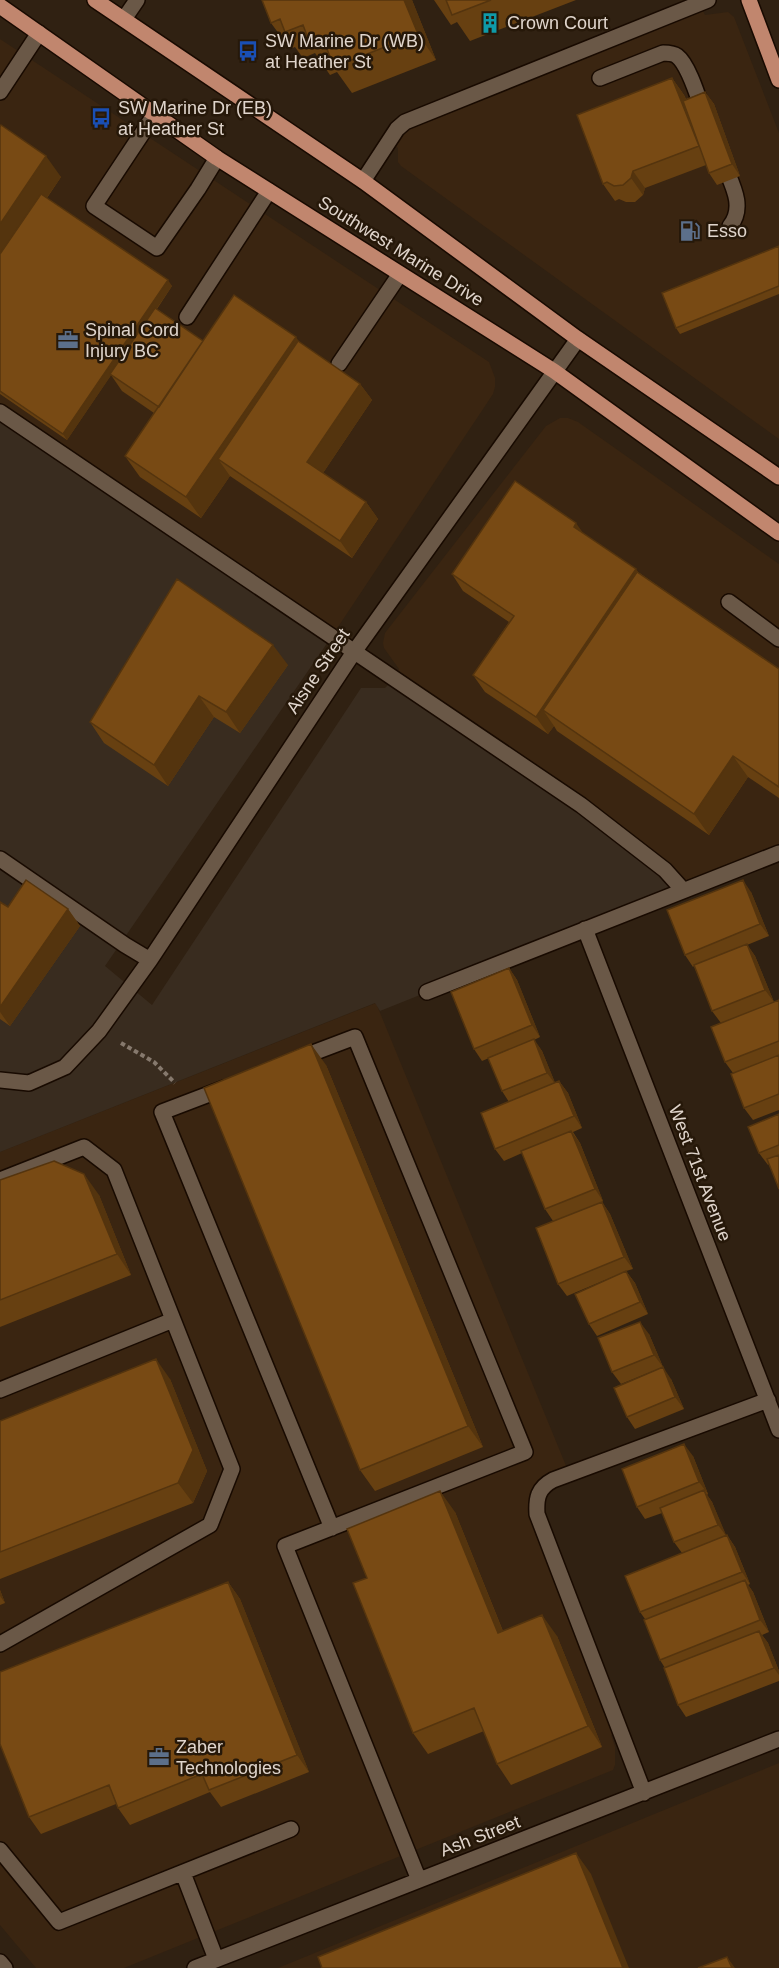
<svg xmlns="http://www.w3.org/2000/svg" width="779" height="1968" font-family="Helvetica,sans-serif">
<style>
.built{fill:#3a2511}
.industrial{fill:#392c1f}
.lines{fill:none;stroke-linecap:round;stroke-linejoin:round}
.minor-casing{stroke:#180a00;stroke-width:18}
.major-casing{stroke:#180a00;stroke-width:18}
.path{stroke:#86796d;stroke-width:4;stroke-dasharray:4.5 3;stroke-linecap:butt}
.minor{stroke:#6a5847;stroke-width:15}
.major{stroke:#c1866e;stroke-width:15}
.wall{fill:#674011}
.shaded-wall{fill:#54340e}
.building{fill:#784a14;stroke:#54340e;stroke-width:1.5}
.labels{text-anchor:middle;stroke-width:5;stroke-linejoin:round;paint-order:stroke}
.poi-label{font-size:18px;fill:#e0d5cc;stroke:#261809;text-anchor:start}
.street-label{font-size:18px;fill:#e0d5cc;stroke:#261809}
</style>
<rect width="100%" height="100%" fill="#302112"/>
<!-- built -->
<path class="built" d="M699,3L705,15L728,12L734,17L779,133V439L401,166L398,162V148L390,140L397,129Z
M0,39L489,362L495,378V387L493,394L332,636L0,413Z
M560,418H568L578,422L779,564V853L683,890L394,679L399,669L384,648L383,643L385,633L546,426Z
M376,1003L569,1473L536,1499L620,1731L611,1735L615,1747V1765L613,1770L124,1968H36L0,1925V1152Z
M779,1763V1968H278Z"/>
<!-- industrial -->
<path class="industrial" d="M0,413L332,636L105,966L152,1005L361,688H385L394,679L581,805L683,890L380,1011L375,1003L0,1152Z"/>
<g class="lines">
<!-- minor casing -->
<g class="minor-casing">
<path id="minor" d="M124,19L137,0
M600,78L663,53C668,53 673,53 677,56C689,65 699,100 704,114
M0,92L39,33
M155,114L94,206L157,248L198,189L217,158
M723,162C731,183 746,206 730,226
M363,181L397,129L405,122L708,0
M187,317L269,191
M339,364L400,274
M0,412L581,805L665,870L683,890
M729,602L779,639
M0,859L125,945L150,960
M585,929L779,1430
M427,992L779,853
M297,1059L355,1037L525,1452L285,1546L419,1880
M0,1080L29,1083L65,1067L99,1031L150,960L354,652L578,339
M225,1088L162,1112L332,1528
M0,1180L84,1147L114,1170L232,1469L210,1525L0,1644
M0,1390L173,1320
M644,1793L537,1514C536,1498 538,1488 553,1480L768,1400
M0,1850L59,1922L291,1829
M183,1873L216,1959
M0,1962L5,1968
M195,1968L779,1739"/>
</g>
<!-- major casing -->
<g class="major-casing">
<path id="major" d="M95,0L363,181L578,339L779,477
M749,0L779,80
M0,6L217,158L554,371L779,533"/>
</g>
<!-- path -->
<path class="path" d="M121,1043L154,1062L175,1083"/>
<!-- minor -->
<use href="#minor" class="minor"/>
<!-- major -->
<use href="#major" class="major"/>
</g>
<!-- wall -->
<path class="wall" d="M262,0H412L436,60L352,93L337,72L330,75L315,53L303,58L295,47L290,49L271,23Z
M434,0H576L470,41L457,22L451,25Z
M672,78L684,95L686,99L705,92L714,104L740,176L717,185L709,173L706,165L645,188L643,195L635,202H626L619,199L615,201L603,184Z
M0,127L61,177L47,198L172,286L157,309L203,341H298L360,384L372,400L323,473L366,502L378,519L352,558L230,476L201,518L140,477L125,456L154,413L122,391L111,375L67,440L0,394Z
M779,246V294L680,334L676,328Z
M583,533L638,572L779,669V798L748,777L709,835L557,731L554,726L548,734L485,692L473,675L509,622L463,591L452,574Z
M288,665L240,733L214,717L168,786L104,743L90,722Z
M751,892L769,936L747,945L755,956L774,1002L779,1000V1110L753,1120L744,1108L733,1073L725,1062L721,1023L712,1011L694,966L693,967L685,955Z
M0,902L8,907L68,909L80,926L10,1026L0,1019Z
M509,968L517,980L540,1037L534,1040L542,1051L555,1083L559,1081L568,1093L582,1128L573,1132L580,1143L603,1201L602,1202L610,1214L633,1269L626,1271L635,1283L648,1314L597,1336L589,1324L617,1275L567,1296L558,1284L553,1221L545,1209L522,1153L504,1161L495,1149L509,1102L502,1091L489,1058L482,1061L474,1049Z
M326,1065L483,1447L375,1491L360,1470Z
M779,1114V1189L769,1164L768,1165L759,1153Z
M0,1180L99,1195L131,1275L0,1327Z
M649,1334L663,1367L621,1384L612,1372Z
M170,1379L207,1471L193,1503L0,1579V1421Z
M671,1379L684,1409L635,1429L627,1417Z
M693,1456L708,1494L707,1495L712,1502L726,1536L727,1535L735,1547L750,1584L748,1585L753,1592L769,1632L762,1635L768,1643L779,1671V1681L686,1717L678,1705L665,1668L660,1660L645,1619L640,1612L682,1553L674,1542L662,1513L645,1519L637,1507Z
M455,1512L503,1631L557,1636L602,1747L511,1785L497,1764L484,1731L428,1754L413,1733L367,1578Z
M228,1582L240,1599L309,1772L221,1807L210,1792L130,1825L118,1808L116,1804L41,1834L29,1817Z
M0,1590L5,1603L0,1605Z"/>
<!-- shaded-wall -->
<path class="shaded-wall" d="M404,0H412L436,60L418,34Z
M672,78L684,95L711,163L699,146Z
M705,92L714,104L740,176L732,164Z
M46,156L61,177L0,266V224Z
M633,171L645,188L643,195L631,178Z
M168,280L172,286L67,440L63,434Z
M296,337L310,358L218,459L230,476L201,518L186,497Z
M360,384L372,400L319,479L307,462Z
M366,502L378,519L352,558L340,541Z
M576,523L588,540L574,527Z
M636,569L648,586L543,710L554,726L548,734L536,717Z
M273,645L288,665L240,733L226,712Z
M199,696L214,717L168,786L154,765Z
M733,756L748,777L709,835L694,814Z
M743,880L751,892L769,936L760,924Z
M68,909L80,926L10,1026L0,1012V1007Z
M747,944L755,956L774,1002L765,990Z
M509,968L517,980L540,1037L532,1025Z
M534,1039L542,1051L556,1085L547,1073Z
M311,1044L326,1065L483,1447L468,1426Z
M559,1081L568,1093L582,1128L574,1116Z
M571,1131L580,1143L603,1201L595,1189Z
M84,1174L99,1195L131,1275L117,1254Z
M602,1202L610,1214L633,1269L624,1257Z
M626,1271L635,1283L648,1314L640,1302Z
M640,1322L649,1334L663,1367L654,1355Z
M156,1359L170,1379L207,1471L193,1503L178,1483Z
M663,1367L671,1379L684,1409L675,1397Z
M684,1444L693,1456L708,1494L699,1482Z
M704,1490L712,1502L727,1537L718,1525Z
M440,1491L455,1512L512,1654L498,1633Z
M727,1535L735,1547L750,1584L742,1572Z
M745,1580L753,1592L769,1632L760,1620Z
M228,1582L240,1599L309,1772L297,1755Z
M0,1590L5,1603L0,1596Z
M542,1615L557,1636L602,1747L588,1726Z
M759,1631L768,1643L779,1671V1675L774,1668Z
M576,1853L591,1874L629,1968H623Z
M727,1957L735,1968H732Z"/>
<!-- building -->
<path class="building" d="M262,0H404L418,34L334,67L325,44L312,49L303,25L285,32L280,19L271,23Z
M446,0H491L452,15Z
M672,78L699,146L633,171L631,178L623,185L614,186L607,182L603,184L577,115Z
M705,92L732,164L709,173L683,101Z
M1,125L46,156L0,224V127Z
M41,194L168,280L63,434L0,391V254Z
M779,246V286L676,328L662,293Z
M234,295L296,337L186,497L125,456Z
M155,308L203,341L159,407L110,374Z
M298,341L360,384L307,462L366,502L340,541L218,459Z
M515,481L576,523L574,527L636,569L536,717L473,675L514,616L452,574Z
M637,572L779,669V787L733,756L694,814L543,710Z
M177,579L273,645L226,712L199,696L154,765L90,722Z
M26,880L68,909L0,1007V902L8,907Z
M743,880L760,924L685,955L667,910Z
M747,944L765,990L712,1011L694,965Z
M509,968L532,1025L474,1049L451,992Z
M779,1000V1041L725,1062L711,1027Z
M534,1039L547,1073L502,1091L488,1058Z
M311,1044L468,1426L360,1470L204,1088Z
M779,1055V1094L744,1108L731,1074Z
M559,1081L574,1116L495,1149L481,1113Z
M779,1114V1145L759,1153L748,1127Z
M571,1131L595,1189L545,1209L521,1151Z
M779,1155V1189L767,1159Z
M54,1161L84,1174L117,1254L0,1300V1180Z
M602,1202L624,1257L558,1284L536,1228Z
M626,1271L640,1302L589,1324L575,1294Z
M640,1322L654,1355L612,1372L598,1338Z
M156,1359L193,1450L178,1483L0,1552V1421Z
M663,1367L675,1397L627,1417L614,1388Z
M684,1444L699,1482L637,1507L622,1469Z
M704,1490L718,1525L674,1542L660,1508Z
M440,1491L498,1633L542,1615L588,1726L497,1764L474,1708L413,1733L353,1583L367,1578L347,1529Z
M727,1535L742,1572L640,1612L625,1576Z
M745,1580L760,1620L660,1660L644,1620Z
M228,1582L297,1755L209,1790L202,1774L118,1808L109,1785L29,1817L0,1744V1672Z
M759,1631L774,1668L678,1705L664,1668Z
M576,1853L623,1968H322L318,1957Z
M727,1957L732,1968H698Z"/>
<!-- icons -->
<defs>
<g id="building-bare" transform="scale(1.62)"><path d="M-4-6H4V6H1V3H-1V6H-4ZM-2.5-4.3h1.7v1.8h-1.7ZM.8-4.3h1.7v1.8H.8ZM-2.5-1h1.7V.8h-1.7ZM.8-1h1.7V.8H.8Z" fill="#0f9aa8" stroke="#261809" stroke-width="2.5" paint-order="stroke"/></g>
<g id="bus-bare" transform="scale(1.62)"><path d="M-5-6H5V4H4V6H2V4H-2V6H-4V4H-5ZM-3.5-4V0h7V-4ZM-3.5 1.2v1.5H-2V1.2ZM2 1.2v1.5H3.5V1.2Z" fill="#1a4fb4" stroke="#261809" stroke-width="2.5" paint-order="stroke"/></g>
<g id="fuel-bare" transform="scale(1.62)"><path d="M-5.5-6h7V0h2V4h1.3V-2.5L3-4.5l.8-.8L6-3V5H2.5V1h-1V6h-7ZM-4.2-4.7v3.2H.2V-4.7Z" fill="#5c6f8a" stroke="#261809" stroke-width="2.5" paint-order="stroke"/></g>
<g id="office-bare" transform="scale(1.62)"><path d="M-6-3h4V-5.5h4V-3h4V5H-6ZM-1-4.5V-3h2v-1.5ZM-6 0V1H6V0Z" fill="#5c6f8a" stroke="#261809" stroke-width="2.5" paint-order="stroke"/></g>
</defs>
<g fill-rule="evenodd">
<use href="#building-bare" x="490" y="23"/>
<use href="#bus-bare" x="248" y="51"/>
<use href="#bus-bare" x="101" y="118"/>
<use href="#fuel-bare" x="690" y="231"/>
<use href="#office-bare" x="68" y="340"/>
<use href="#office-bare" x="159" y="1757"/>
</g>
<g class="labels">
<!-- poi labels -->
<g class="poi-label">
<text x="507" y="29">Crown Court</text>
<text x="265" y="47">SW Marine Dr (WB)<tspan x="265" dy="21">at Heather St</tspan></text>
<text x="118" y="114">SW Marine Dr (EB)<tspan x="118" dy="21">at Heather St</tspan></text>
<text x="707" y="237">Esso</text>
<text x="85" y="336">Spinal Cord<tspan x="85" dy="21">Injury BC</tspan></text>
<text x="176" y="1753">Zaber<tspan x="176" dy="21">Technologies</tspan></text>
</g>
<!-- street labels -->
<g class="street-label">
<text transform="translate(401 251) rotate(32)" y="6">Southwest Marine Drive</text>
<text transform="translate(318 671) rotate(-56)" y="6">Aisne Street</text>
<text transform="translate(700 1173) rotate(69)" y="6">West 71st Avenue</text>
<text transform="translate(480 1836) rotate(-21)" y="6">Ash Street</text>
</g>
</g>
</svg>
